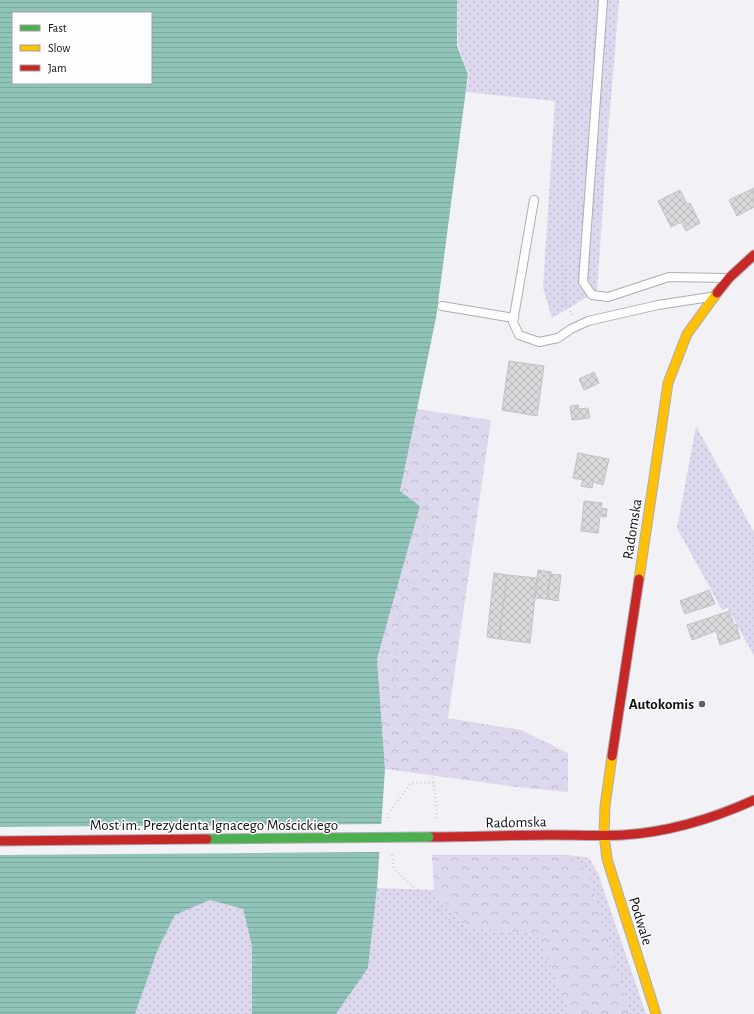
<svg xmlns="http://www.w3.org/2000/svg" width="754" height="1014" font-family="'Alegreya Sans',sans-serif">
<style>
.grass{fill:url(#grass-dots)}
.forest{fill:url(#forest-crowns)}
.water{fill:url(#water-rules);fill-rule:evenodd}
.pier{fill:#f2f1f5}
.building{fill:url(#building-cross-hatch);stroke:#c2c2c5}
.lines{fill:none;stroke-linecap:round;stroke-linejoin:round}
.lane-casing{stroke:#aeadb1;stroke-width:10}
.slow-casing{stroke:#aeadb1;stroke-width:11}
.jam-casing{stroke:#aeadb1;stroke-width:11}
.path{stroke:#d0d0d0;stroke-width:2.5;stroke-dasharray:1 3;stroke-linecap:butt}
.lane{stroke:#fdfdfe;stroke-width:8}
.slow{stroke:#ffc107;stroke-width:9}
.jam{stroke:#c62828;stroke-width:9}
.fast-bridge-casing{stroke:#aeadb1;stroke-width:11;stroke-linecap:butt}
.jam-bridge-casing{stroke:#aeadb1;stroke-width:11;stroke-linecap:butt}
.fast-bridge{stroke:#4caf50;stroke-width:9}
.jam-bridge{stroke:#c62828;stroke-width:9}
.poi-dot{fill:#5f5e61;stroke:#fefdff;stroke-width:1.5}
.labels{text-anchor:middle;stroke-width:3;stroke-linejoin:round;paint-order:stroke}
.street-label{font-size:15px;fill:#100f12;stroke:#fefdff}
.poi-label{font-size:15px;font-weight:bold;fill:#100f12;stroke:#fefdff;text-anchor:end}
</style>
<defs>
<pattern id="grass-dots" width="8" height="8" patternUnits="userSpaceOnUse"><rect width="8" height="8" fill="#ded8ee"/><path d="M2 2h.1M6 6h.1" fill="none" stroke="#bdb8cb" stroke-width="1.8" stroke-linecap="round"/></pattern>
<pattern id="forest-crowns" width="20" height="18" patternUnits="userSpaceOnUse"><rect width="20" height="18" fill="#ded8ee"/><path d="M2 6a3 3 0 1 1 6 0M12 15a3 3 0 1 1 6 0" fill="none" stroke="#bdb8cb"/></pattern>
<pattern id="water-rules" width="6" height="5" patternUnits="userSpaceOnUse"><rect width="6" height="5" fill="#90c4b8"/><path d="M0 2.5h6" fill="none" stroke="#7ba79d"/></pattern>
<pattern id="building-cross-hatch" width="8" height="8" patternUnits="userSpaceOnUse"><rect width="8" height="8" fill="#d9d8db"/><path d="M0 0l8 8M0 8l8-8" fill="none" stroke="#b9b8bb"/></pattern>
</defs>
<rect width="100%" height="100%" fill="#f2f1f5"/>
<!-- grass -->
<path class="grass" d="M457,0H619L607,146L597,291L552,318L543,288L555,101L466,92L469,74L458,46Z
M696,426L754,532V656L728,608L722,610L677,528Z
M569,855L589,858L598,873L646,1014H630L588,873Z
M377,888L434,890L467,928L537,934L570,1014H336L368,968Z
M210,900L243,909L252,946V1014H135L158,949L175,915Z"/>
<!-- forest -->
<path class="forest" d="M417,409L491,420L448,718L521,730L568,753V792L517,787L385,769L377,659L420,506L400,491Z
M432,855H569L588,872L630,1014H570L537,934L467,928L434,890Z"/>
<!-- water -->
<path class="water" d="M0,0H457V46L468,74L436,318L400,491L420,506L377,659L385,769L377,888L368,968L336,1014H252V946L243,909L210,900L175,915L158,949L135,1014H0ZM13,13H151V83H13Z"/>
<!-- pier -->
<path class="pier" d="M383,824L381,852L0,855V827Z"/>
<!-- building -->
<path class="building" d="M754,188V207L737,216L729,200Z
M680,190L687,204L690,203L700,223L686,231L681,222L671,227L658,201Z
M509,361L544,366L537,416L502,410Z
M594,372L599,383L584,390L579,379Z
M578,405L579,409L588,408L590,418L572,420L570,406Z
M578,453L609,459L603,485L593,482L592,488L581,486L583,480L573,478Z
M584,501L602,503L601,508L607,509L606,517L600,516L598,533L581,531Z
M538,570L551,572L547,599L535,598Z
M494,573L507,575L499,639L487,637Z
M550,574L561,575L558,601L547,599Z
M507,575L537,578L530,643L499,639Z
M709,590L715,604L685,614L680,601Z
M729,611L734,625L736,624L740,638L720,645L716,631L692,640L687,625Z"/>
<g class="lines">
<!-- lane casing -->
<g class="lane-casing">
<path id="lane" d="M603,0L583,282L592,295L608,297L669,277L726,278
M534,200L513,322L519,335L539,342L558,338L571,329L588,321L658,305L710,297
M442,306L514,318"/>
</g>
<!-- slow casing -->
<g class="slow-casing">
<path id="slow" d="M639,579L668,383L687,334L717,293
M612,756L605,806L604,835L607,859L656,1014"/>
</g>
<!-- jam casing -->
<g class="jam-casing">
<path id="jam" d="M717,293L729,278L754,255
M612,756L639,579
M429,837C470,837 512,835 553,835C576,835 600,836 623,835C669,832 712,819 754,800"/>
</g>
<!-- path -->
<path class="path" d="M573,315L563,300L584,0
M426,493V571L402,592L393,681L430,762L435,792L437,819
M388,818V814L411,783H434
M392,855L394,869L478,947L512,1014"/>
<!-- lane -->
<use href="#lane" class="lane"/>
<!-- slow -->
<use href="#slow" class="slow"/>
<!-- jam -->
<use href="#jam" class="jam"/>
<!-- fast-bridge casing -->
<g class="fast-bridge-casing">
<path id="fast-bridge" d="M207,839L429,837"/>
</g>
<!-- jam-bridge casing -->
<g class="jam-bridge-casing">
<path id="jam-bridge" d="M0,841L207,839"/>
</g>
<!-- fast-bridge -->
<use href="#fast-bridge" class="fast-bridge"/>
<!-- jam-bridge -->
<use href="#jam-bridge" class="jam-bridge"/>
</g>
<!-- markers -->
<circle class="poi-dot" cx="702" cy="704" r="4"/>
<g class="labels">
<!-- street labels -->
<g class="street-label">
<text transform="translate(632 529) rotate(-81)" y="5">Radomska</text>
<text transform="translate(516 822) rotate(-1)" y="5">Radomska</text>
<text x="214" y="830">Most im. Prezydenta Ignacego Mościckiego</text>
<text transform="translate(641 921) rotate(73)" y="5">Podwale</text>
</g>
<!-- poi labels -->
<g class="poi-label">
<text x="694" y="709">Autokomis</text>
</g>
</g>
<!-- legend -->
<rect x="12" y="12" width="140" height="72" fill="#fefdff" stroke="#9f9ea0"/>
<rect x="20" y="25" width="20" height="6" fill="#4caf50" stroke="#9f9ea0"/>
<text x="48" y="32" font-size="12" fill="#100f12">Fast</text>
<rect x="20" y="45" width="20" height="6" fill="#ffc107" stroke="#9f9ea0"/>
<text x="48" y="52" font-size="12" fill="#100f12">Slow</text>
<rect x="20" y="65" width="20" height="6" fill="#c62828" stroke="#9f9ea0"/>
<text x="48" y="72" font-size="12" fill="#100f12">Jam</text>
</svg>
